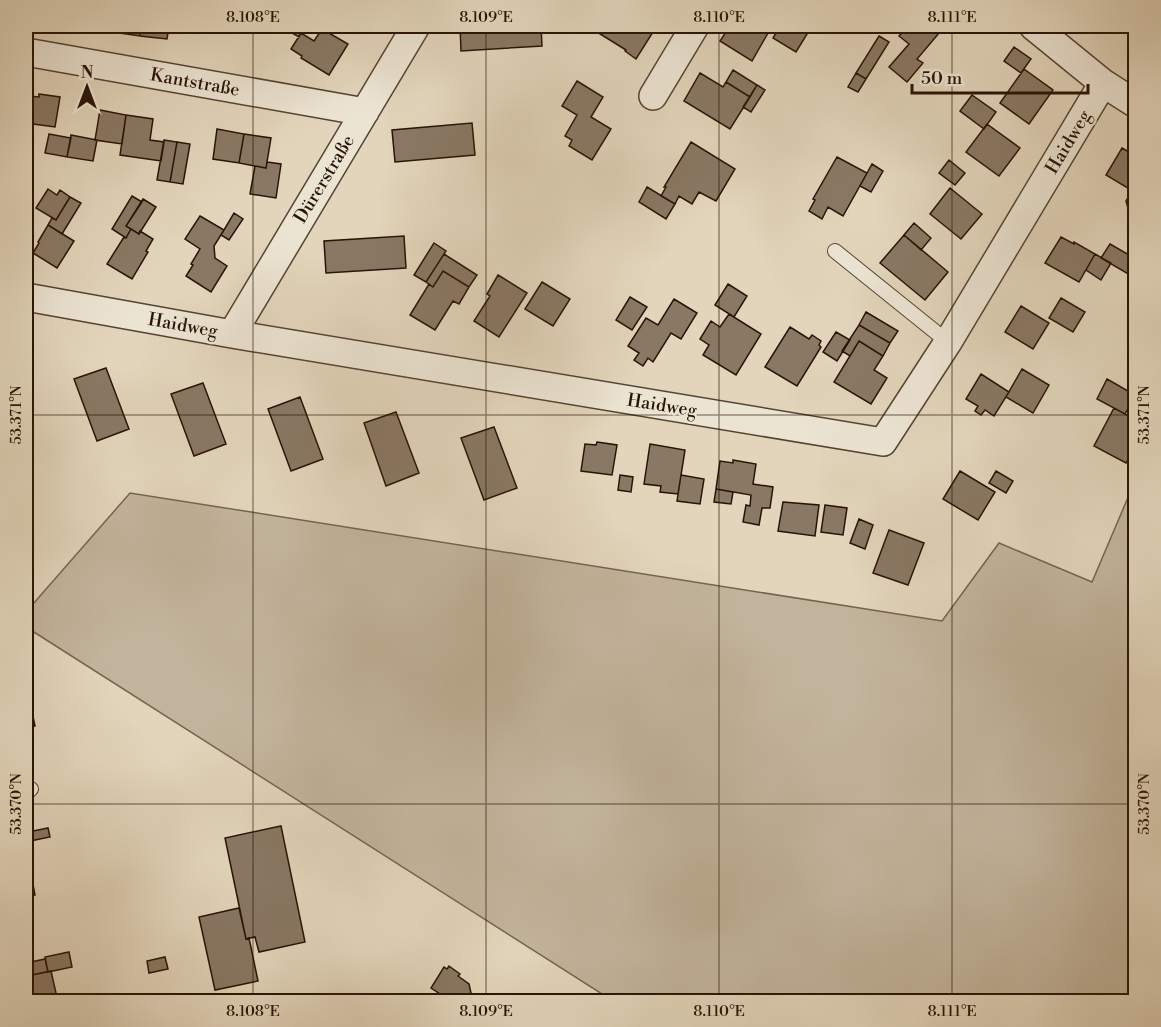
<svg xmlns="http://www.w3.org/2000/svg" width="1161" height="1027" font-family="'Libre Bodoni',serif">
<style>
.green{fill:#c2b49c;stroke:#756450;stroke-width:1.5}
.building{fill:#897864;stroke:#281405;stroke-width:1.5}
.lines{fill:none;stroke-linecap:round;stroke-linejoin:round}
.lane-casing{stroke:#564432;stroke-width:16}
.street-casing{stroke:#564432;stroke-width:30}
.lane{stroke:#ece4d3;stroke-width:14}
.street{stroke:#ece4d3;stroke-width:27}
.ticks{fill:none;stroke:#281405;stroke-width:1.5;stroke-opacity:0.45}
.labels{text-anchor:middle;stroke-width:4.5;stroke-linejoin:round;paint-order:stroke}
.street-label{font-size:18px;fill:#281405;stroke:#ece4d3}
.neatline{fill:none;stroke:#281405;stroke-width:2}
.ticks-label{font-size:15px;text-anchor:middle;fill:#281405}
</style>
<rect width="100%" height="100%" fill="#e2d5bb"/>
<filter id="stains"><feTurbulence type="fractalNoise" baseFrequency=".00333" numOctaves="4"/><feColorMatrix values="0 0 0 0 .2 0 0 0 0 .09 0 0 0 0 .02 0 0 0 .5 -.17"/></filter>
<radialGradient id="worn" r=".72"><stop offset=".6" stop-color="#630" stop-opacity="0"/><stop offset="1" stop-color="#630" stop-opacity=".3"/></radialGradient>
<!-- green -->
<path class="green" d="M1135,481V1001H613L26,627V612L130,493L942,621L999,543L1092,582Z"/>
<!-- building -->
<path class="building" d="M114,26H141L140,36L113,32Z
M141,26H169L167,39L140,36Z
M287,26H303L299,32L301,33L299,37L285,29Z
M460,26H541L542,46L461,51Z
M602,26H643L653,32L636,59L625,51L626,50L597,32Z
M730,26H756L768,33L752,61L720,41Z
M780,26L791,32H802L807,34L796,52L773,38Z
M908,26H945L917,59L923,63L907,82L889,67L909,44L899,36Z
M1118,26H1136V39Z
M322,29L348,44L329,75L301,58L302,56L291,49L301,33L314,41Z
M879,36L889,42L866,79L856,73Z
M1014,47L1031,59L1021,73L1004,61Z
M1024,69L1053,90L1029,124L1000,103Z
M733,70L757,85L750,97L726,82Z
M700,73L723,87L726,82L750,97L730,129L684,101Z
M856,73L866,79L858,92L848,87Z
M577,81L603,97L591,117L611,129L592,160L569,146L572,140L565,136L577,115L562,106Z
M757,85L765,90L751,112L743,107Z
M39,94L60,97L55,127L26,123L29,96L39,97Z
M972,95L996,112L984,129L960,111Z
M100,110L126,115L122,144L95,140Z
M126,115L153,119L150,140L164,142L161,161L120,155Z
M472,123L475,155L395,162L392,130Z
M987,124L1020,148L999,176L966,152Z
M217,129L244,134L239,163L213,159Z
M49,134L71,138L67,157L45,153Z
M244,134L271,138L266,168L239,163Z
M71,135L97,140L93,161L67,157Z
M164,140L177,142L170,182L157,180Z
M177,142L190,144L183,184L170,182Z
M691,142L735,169L716,201L699,192L692,204L679,196L675,204L661,196L666,187H664Z
M1122,148L1134,155L1136,154V193L1106,175Z
M837,157L867,173L843,216L828,207L822,219L809,211L815,200L813,199Z
M949,160L965,173L955,185L939,173Z
M267,162L281,164L276,198L250,194L255,166L266,168Z
M872,164L883,171L871,192L860,186Z
M647,187L675,204L666,219L639,202Z
M950,188L982,214L961,239L930,214Z
M48,189L57,195L60,190L70,197L56,220L36,208Z
M1132,191L1136,193V213L1128,208L1126,201Z
M132,196L142,202L126,226L131,229L126,238L112,229Z
M70,197L81,203L62,234L48,225L52,218L56,220Z
M143,199L156,207L139,234L126,226Z
M234,213L243,219L229,240L221,235Z
M200,216L224,230L214,246L215,258L227,266L211,292L186,276L193,265L191,264L200,249L185,239Z
M914,223L931,238L921,250L904,235Z
M48,225L74,241L57,268L33,253L39,243L38,242Z
M131,229L139,234L140,231L153,239L146,251L148,252L132,279L107,264L124,237L126,238Z
M904,235L948,272L925,300L880,263Z
M404,236L406,268L326,273L324,241Z
M1061,237L1074,244V242L1095,254L1079,282L1045,263Z
M434,243L446,251L426,282L414,275Z
M1110,244L1136,259V265L1130,275L1101,258Z
M444,254L477,275L469,287L443,271L433,287L426,282Z
M1095,254L1111,263L1101,280L1086,270Z
M443,271L469,287L459,304L453,301L435,330L410,315L429,284L433,287Z
M498,275L527,293L499,337L474,321L490,296L487,294Z
M542,282L570,299L553,326L525,309Z
M728,284L747,296L734,317L715,305Z
M630,297L647,307L632,330L616,320Z
M1061,298L1085,312L1073,332L1049,318Z
M674,299L697,313L681,339L671,333L653,362L648,358L643,366L634,360L639,353L628,346L646,318L658,325Z
M1021,306L1049,323L1033,349L1005,332Z
M866,312L898,331L890,343L859,325Z
M729,314L761,334L736,375L703,355L709,345L700,339L711,321L720,327Z
M859,325L890,343L883,356L859,341L850,356L842,351Z
M790,327L809,339L812,335L821,341L819,345L821,347L797,386L765,367Z
M836,332L850,340L837,361L823,352Z
M859,341L883,356L874,370L887,378L871,404L834,382Z
M106,368L129,429L97,441L74,379Z
M1022,369L1049,385L1033,413L1006,397Z
M981,374L1009,392L994,416L985,410L981,415L975,411L978,406L966,399Z
M1107,379L1135,395L1125,414L1097,399Z
M203,383L226,444L194,456L171,394Z
M300,397L323,459L291,471L268,409Z
M1114,408L1136,420V445L1126,463L1094,446Z
M396,412L419,473L386,486L364,423Z
M494,427L517,488L484,500L461,438Z
M597,442L617,445L612,475L581,471L585,444L596,445Z
M650,444L685,450L678,494L660,492L661,486L644,484Z
M733,460L756,464L753,484L773,487L770,508H762L759,525L743,522L746,505L750,506L751,495L716,489L720,461L733,463Z
M960,471L995,492L978,520L943,499Z
M996,471L1013,481L1006,493L989,483Z
M620,475L633,477L631,492L618,490Z
M681,475L704,479L700,504L677,501Z
M716,489L733,492L731,504L714,502Z
M783,502L819,505L815,536L778,531Z
M825,505L847,508L843,535L821,532Z
M859,519L873,525L865,549L850,543Z
M889,530L924,543L908,585L873,573Z
M31,707L35,726L26,728V708Z
M281,826L305,942L259,952L255,937L246,939L225,838Z
M48,828L50,837L30,841L28,832Z
M26,849L35,895L26,897Z
M239,908L246,939L249,938L258,981L215,990L199,917Z
M69,952L72,967L48,972L45,957Z
M165,957L168,969L149,973L147,961Z
M45,959L48,972L26,976V963Z
M449,966L460,974L458,976L469,984L473,1002H441L440,994L431,988L444,967L447,969Z
M51,971L58,1002H26V976Z"/>
<g class="lines">
<!-- lane casing -->
<g class="lane-casing">
<path id="lane" d="M835,251L948,342
M26,793L31,789"/>
</g>
<!-- street casing -->
<g class="street-casing">
<path id="street" d="M1033,26L1103,83L1136,104
M26,52L365,112
M653,96L695,26
M26,297L232,334L883,442L948,342L1103,83
M232,334L416,26"/>
</g>
<!-- lane -->
<use href="#lane" class="lane"/>
<!-- street -->
<use href="#street" class="street"/>
</g>
<!-- ticks -->
<path class="ticks" d="M253,26V1002M486,26V1002M719,26V1002M952,26V1002M26,415H1136M26,804H1136"/>
<g class="labels">
<!-- street labels -->
<g class="street-label">
<text transform="translate(195 82) rotate(10)" y="6">Kantstraße</text>
<text transform="translate(1068 142) rotate(-59)" y="6">Haidweg</text>
<text transform="translate(324 179) rotate(-59)" y="6">Dürerstraße</text>
<text transform="translate(183 325) rotate(10)" y="6">Haidweg</text>
<text transform="translate(662 405) rotate(9)" y="6">Haidweg</text>
</g>
</g>
<!-- margin -->
<rect width="1161" height="1027" fill="none" stroke="#e2d5bb" stroke-width="66"/>
<!-- north arrow -->
<g transform="translate(87 87)" stroke="#ece4d3" stroke-width="4.5" paint-order="stroke">
<path d="M0-4.5L10 22L0 15L-10 22Z" fill="#281405"/>
<text y="-9" font-size="16" font-weight="bold" text-anchor="middle" fill="#281405">N</text>
</g>
<!-- scale -->
<path d="M912 84v9h176v-9" fill="none" stroke="#281405" stroke-width="3"/>
<text x="921" y="84" font-size="18" fill="#281405" stroke="#ece4d3" stroke-width="4.5" paint-order="stroke">50 m</text>
<rect x="33" y="33" width="1095" height="961" class="neatline"/>
<g class="ticks-label">
<text x="253" y="22">8.108°E</text>
<text x="486" y="22">8.109°E</text>
<text x="719" y="22">8.110°E</text>
<text x="952" y="22">8.111°E</text>
<text transform="translate(16 415) rotate(-90)" y="5">53.371°N</text>
<text transform="translate(1144 415) rotate(-90)" y="5">53.371°N</text>
<text transform="translate(16 804) rotate(-90)" y="5">53.370°N</text>
<text transform="translate(1144 804) rotate(-90)" y="5">53.370°N</text>
<text x="253" y="1016">8.108°E</text>
<text x="486" y="1016">8.109°E</text>
<text x="719" y="1016">8.110°E</text>
<text x="952" y="1016">8.111°E</text>
</g>
<rect width="100%" height="100%" filter="url(#stains)"/>
<rect width="100%" height="100%" fill="url(#worn)"/>
</svg>
